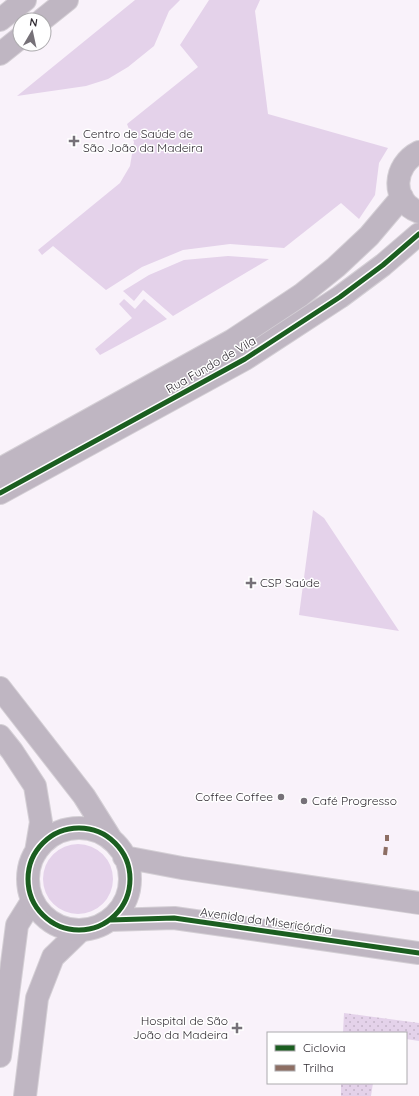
<svg xmlns="http://www.w3.org/2000/svg" width="419" height="1096" font-family="Quicksand,sans-serif">
<style>
.grass{fill:#e4d2ea}
.garden{fill:url(#garden-dots)}
.lines{fill:none;stroke-linecap:round;stroke-linejoin:round}
.minor-casing{stroke:#d4cfd5;stroke-width:24}
.tertiary-casing{stroke:#d4cfd5;stroke-width:24}
.minor{stroke:#bfb6c2;stroke-width:22}
.tertiary{stroke:#bfb6c2;stroke-width:22}
.quiet{stroke:#8d6e63;stroke-width:4;stroke-dasharray:8 4;stroke-linecap:butt}
.cycleway-casing{stroke:#fff;stroke-width:8}
.cycleway{stroke:#1b5e20;stroke-width:5}
.poi-dot{fill:#767178;stroke:#fff;stroke-width:1.5}
.labels{text-anchor:middle;stroke-width:3;stroke-linejoin:round;paint-order:stroke}
.poi-label{font-size:12px;fill:#302b32;stroke:#fff;text-anchor:start}
.street-label{font-size:12px;fill:#302b32;stroke:#fff}
</style>
<defs>
<pattern id="garden-dots" width="8" height="8" patternUnits="userSpaceOnUse"><rect width="8" height="8" fill="#e4d2ea"/><path d="M2 2h.1M6 6h.1" fill="none" stroke="#c4b4c9" stroke-width="1.8" stroke-linecap="round"/></pattern>
</defs>
<rect width="100%" height="100%" fill="#f9f2fa"/>
<!-- grass -->
<path class="grass" d="M135,0H180L169,11L154,46L128,67L108,79L86,86L17,96Z
M209,0H260L255,11L268,114L388,148L379,163L375,195L359,219L341,203L284,248L230,244L183,250L142,267L106,290L53,246L42,255L38,250L120,183L130,166L134,142L127,124L198,67L180,45Z
M228,256L269,259L173,316L143,290L134,301L123,291L149,275L184,260Z
M124,299L135,309L144,299L167,319L100,355L95,349L132,318L119,304Z
M313,510L324,518L399,631L299,615Z
M43 879a35 35 0 1 1 70 0a35 35 0 1 1-70 0Z"/>
<!-- garden -->
<path class="garden" d="M344,1013L419,1023V1041L406,1039V1033H343Z
M341,1083H373L371,1096H341Z"/>
<g class="lines">
<!-- minor casing -->
<g class="minor-casing">
<path id="minor" d="M0,20L25,0
M42,20L67,0
M0,54L20,38
M419,152C393,165 390,201 419,212
M0,469L233,340L301,295L336,267L369,236L402,197
M0,493L245,359L340,297L383,265L419,234
M0,1056L17,925L32,901
M25,1096L37,998L53,957L81,930"/>
</g>
<!-- tertiary casing -->
<g class="tertiary-casing">
<path id="tertiary" d="M0,688L84,796L111,839
M0,736L12,751L35,786L41,822L36,852
M28 879a51 51 0 1 1 102 0a51 51 0 1 1-102 0Z
M124,857L182,868L419,903
M110,920L174,918L419,953"/>
</g>
<!-- minor -->
<use href="#minor" class="minor"/>
<!-- tertiary -->
<use href="#tertiary" class="tertiary"/>
<!-- quiet -->
<path class="quiet" d="M387,841V835
M385,855L386,846"/>
<!-- cycleway casing -->
<g class="cycleway-casing">
<path id="cycleway" d="M0,493L245,359L340,297L383,265L419,234
M28 879a51 51 0 1 1 102 0a51 51 0 1 1-102 0Z
M110,920L174,918L419,953"/>
</g>
<!-- cycleway -->
<use href="#cycleway" class="cycleway"/>
</g>
<!-- markers -->
<g class="poi-dot">
<path d="M72 135h4v4h4v4h-4v4h-4v-4h-4v-4h4z"/>
<path d="M249 577h4v4h4v4h-4v4h-4v-4h-4v-4h4z"/>
<circle cx="281" cy="797" r="4"/>
<circle cx="304" cy="801" r="4"/>
<path d="M235 1022h4v4h4v4h-4v4h-4v-4h-4v-4h4z"/>
</g>
<g class="labels">
<!-- poi labels -->
<g class="poi-label">
<text x="83" y="138">Centro de Saúde de<tspan x="83" dy="14">São João da Madeira</tspan></text>
<text x="260" y="587">CSP Saúde</text>
<text x="273" y="801" text-anchor="end">Coffee Coffee</text>
<text x="312" y="805">Café Progresso</text>
<text x="228" y="1025" text-anchor="end">Hospital de São<tspan x="228" dy="14">João da Madeira</tspan></text>
</g>
<!-- street labels -->
<g class="street-label">
<text transform="translate(211 365) rotate(-30)" y="4">Rua Fundo de Vila</text>
<text transform="translate(266 921) rotate(8)" y="4">Avenida da Misericórdia</text>
</g>
</g>
<!-- legend -->
<rect x="267" y="1032" width="140" height="52" fill="#ffffff" stroke="#acaaad"/>
<rect x="275" y="1045" width="20" height="6" fill="#1b5e20" stroke="#acaaad"/>
<text x="303" y="1052" font-size="12" fill="#302b32">Ciclovia</text>
<rect x="275" y="1065" width="20" height="6" fill="#8d6e63" stroke="#acaaad"/>
<text x="303" y="1072" font-size="12" fill="#302b32">Trilha</text>
<!-- north arrow -->
<g transform="translate(32 32) rotate(9)"><circle r="19" fill="#ffffff" stroke="#acaaad"/>
<path d="M0-3L7 15L0 10L-7 15Z" fill="#767178"/>
<text y="-6" font-size="11" font-weight="bold" text-anchor="middle" fill="#302b32">N</text>
</g>
</svg>
